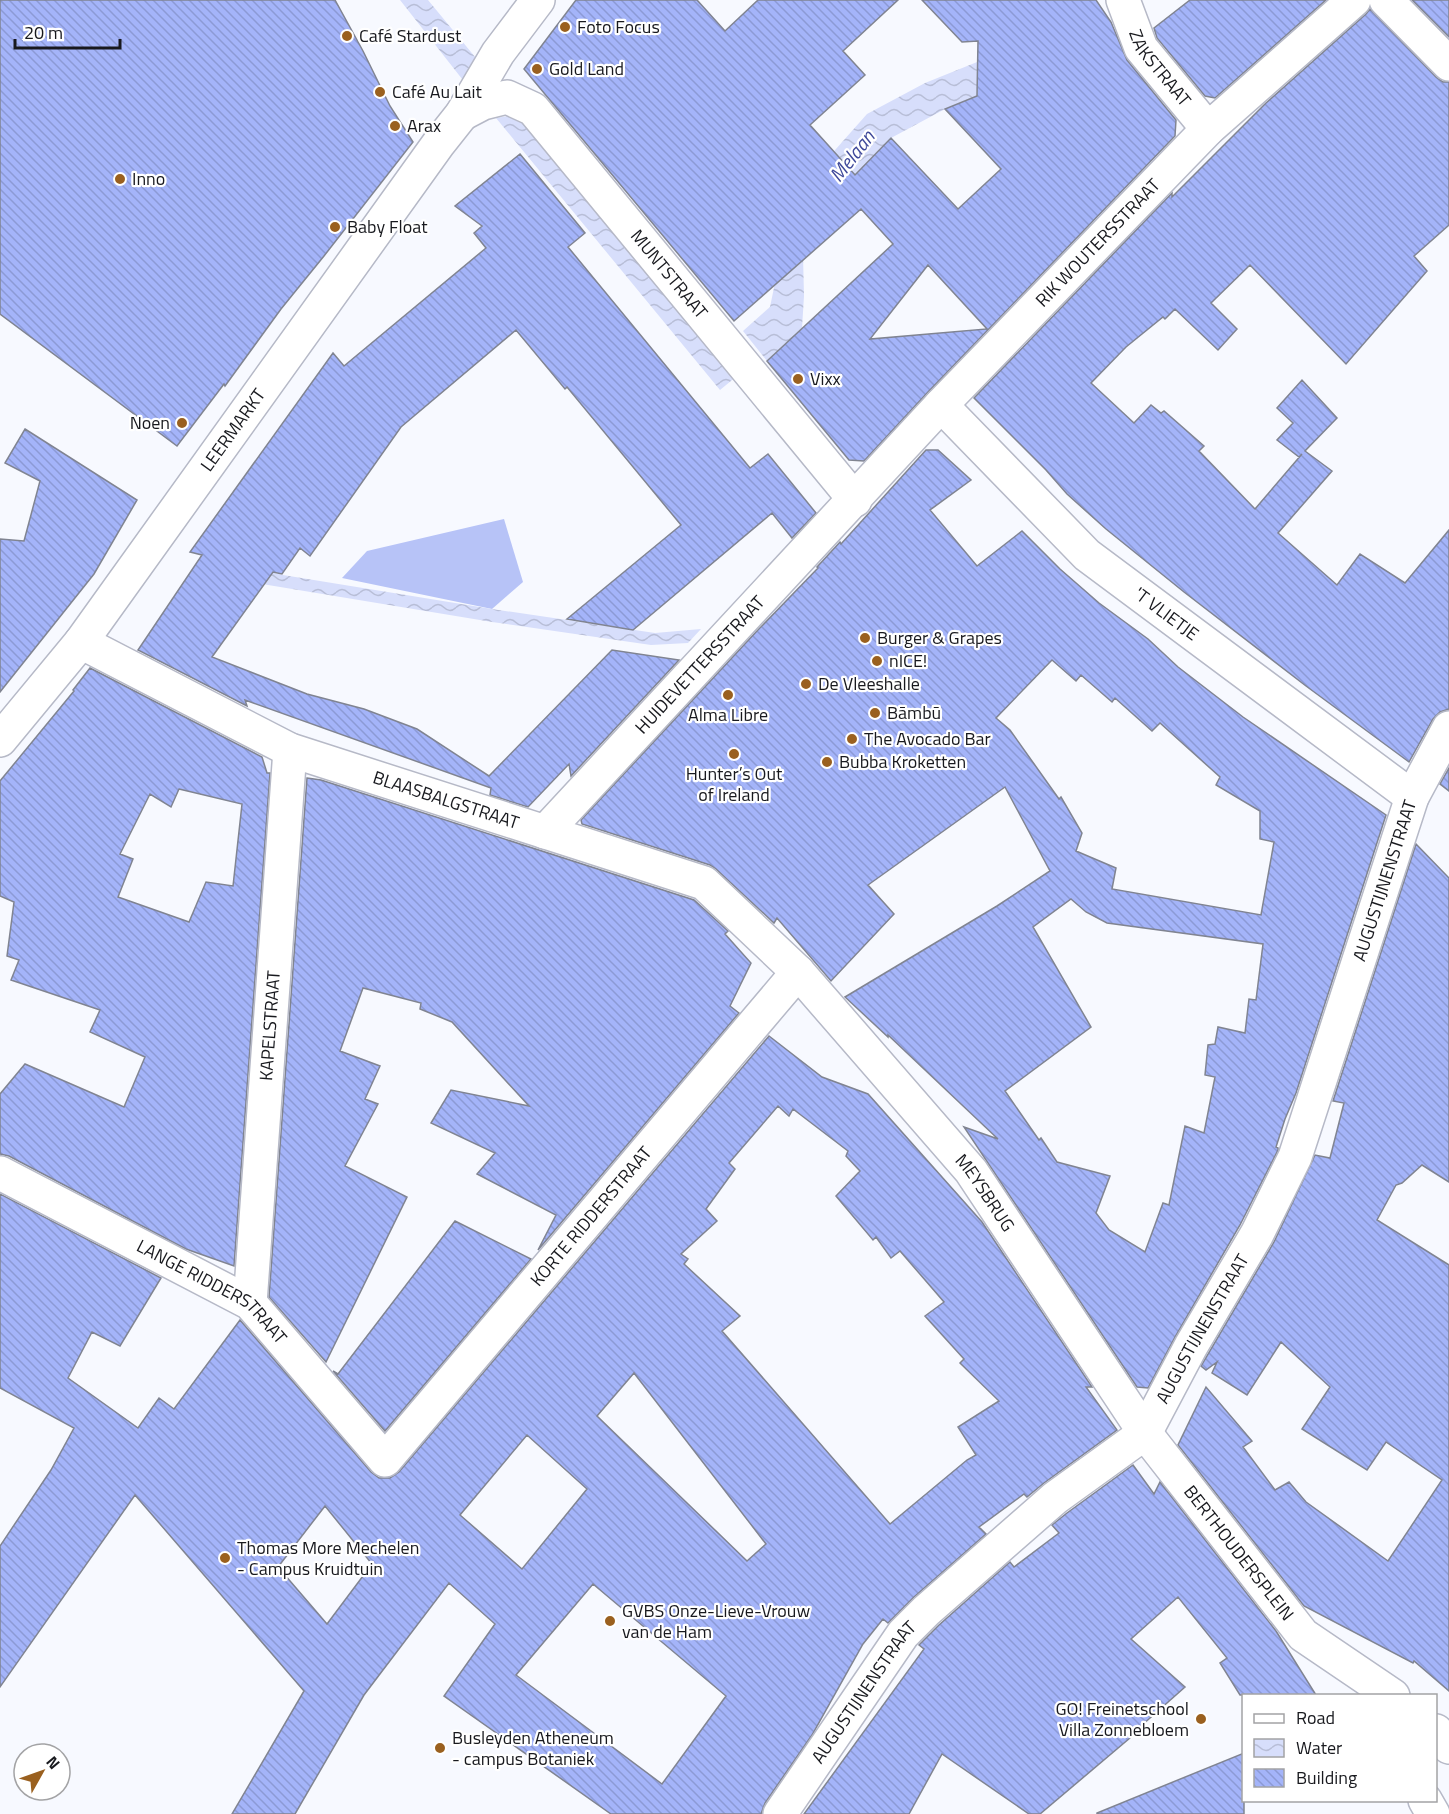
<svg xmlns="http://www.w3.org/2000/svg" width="1449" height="1814" font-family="'Titillium Web',sans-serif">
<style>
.grass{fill:#b7c3f7}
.water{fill:url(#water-waves)}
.building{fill:url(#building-back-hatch);stroke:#808491;stroke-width:1.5;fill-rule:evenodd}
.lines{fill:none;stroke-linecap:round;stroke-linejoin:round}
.minor-casing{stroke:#b6b9c7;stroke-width:36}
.minor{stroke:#fff;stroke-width:33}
.poi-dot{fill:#9a601f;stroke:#fff;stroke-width:2}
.labels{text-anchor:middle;stroke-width:4.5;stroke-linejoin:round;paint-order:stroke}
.poi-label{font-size:18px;fill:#18191e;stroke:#fff;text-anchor:start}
.street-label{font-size:18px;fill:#18191e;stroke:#fff}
.water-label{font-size:20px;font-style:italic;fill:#3f499a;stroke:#fff}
</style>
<defs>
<pattern id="water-waves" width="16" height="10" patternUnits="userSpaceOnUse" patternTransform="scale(1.5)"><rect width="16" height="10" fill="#d7defb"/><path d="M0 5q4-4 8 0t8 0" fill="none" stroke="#b8bed7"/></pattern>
<pattern id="building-back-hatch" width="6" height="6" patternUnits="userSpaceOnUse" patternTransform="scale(1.5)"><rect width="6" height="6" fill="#a4b4f9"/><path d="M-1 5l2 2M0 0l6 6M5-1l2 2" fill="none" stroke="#8c9ad5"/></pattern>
</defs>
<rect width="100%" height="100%" fill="#f7f9ff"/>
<!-- grass -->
<path class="grass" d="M504,519L523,582L492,609L342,578L367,551Z"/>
<!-- water -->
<path class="water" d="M400,0H428L485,69L466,84Z
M1108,48L945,109L891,138L827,204L803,255L804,296L802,328L767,361L743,331L770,307L782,249L812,176L867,114L925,83L992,56Z
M508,116L525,121L737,376L720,390L496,118Z
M202,556L283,575L492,609L655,633L701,629L688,643L651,645L492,622L256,583Z"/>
<!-- building -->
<path class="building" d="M0,0H335L363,51L390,106L413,142L324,256L281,309L225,386L224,384L177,446L0,314Z
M576,0H697L725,31L758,0H898L843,51L865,75L810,125L855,175L891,138L958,209L1001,169L945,109L977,96L978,41L962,42L922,0H1096L1111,22L1127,60L1176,120L1175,136L928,392L864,461L849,460L767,361L893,244L861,209L734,321L524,69ZM928,265L987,329L870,339Z
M1190,0H1326L1215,98L1205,96L1157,38L1154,28Z
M1412,0H1449V37Z
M1370,9L1436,77L1443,82H1449V225L1414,256L1427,271L1346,364L1250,265L1211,303L1237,329L1218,350L1175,309L1165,319L1163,317L1126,347L1091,383L1134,423L1151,405L1161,413L1164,411L1204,446L1199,451L1255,509L1302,454L1299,457L1277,440L1293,423L1277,408L1302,380L1337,418L1305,451L1332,471L1278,533L1337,585L1360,554L1405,583L1449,530V709L1440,712L1433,719L1409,762L1306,686L1184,592L1106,529L1067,494L1046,470L974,398L1172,193V197L1266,103L1366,14Z
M520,154L585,233L568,247L750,468L768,454L816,513L792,538L772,513L633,630L567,619L681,525L567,387L565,389L516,330L401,427L310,556L300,548L282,574L273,572L212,657L307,694L364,709L417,729L489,776L612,650L679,660L571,776L569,764L528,807L490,795L491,788L245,700L247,706L138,650L202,555L190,552L333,353L344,366L486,248L474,233L482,226L455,206Z
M25,429L137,500L94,574L0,692V539L24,541L40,481L5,463Z
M926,450H938L971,480L930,510L977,566L1022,531L1060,569L1099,603L1148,639L1178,667L1243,717L1386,815L1296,1093L1285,1119L1276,1147L1278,1148V1150L1240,1225L1175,1337L1148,1388L1137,1387L964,1127L998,1139L888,1035V1037L845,997L997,906L1050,871L1005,787L868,885L894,914L831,981L777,918L774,923L716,869L710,865L582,824L581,820L756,632L818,568L817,567L840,542L841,544ZM1052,660L1076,681L1081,675L1112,702L1115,698L1152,731L1160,723L1220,777L1216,785L1260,811V839L1274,842L1261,915L1112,889L1116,868L1076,851L1082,833L1061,797L1059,799L1010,730L996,718ZM1071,899L1086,912L1107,923L1263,944L1256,1000L1249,999L1245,1033L1218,1027L1215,1044L1208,1045L1205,1075L1215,1077L1204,1133L1185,1126L1169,1205L1163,1203L1145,1252L1109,1230L1096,1213L1110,1176L1057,1162L1041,1138L1039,1140L1005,1091L1091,1027L1033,927Z
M90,668L262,757L267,773H270L234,1266L186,1249L9,1156L0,1154V1094L25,1064L124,1107L145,1057L90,1032L100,1010L11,980L19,960L7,956L14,902L0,896V781L74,691L73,690ZM179,789L242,804L233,886L206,882L189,922L118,897L133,859L120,854L150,794L171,807Z
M1449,768V791L1440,784Z
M307,778L321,780L694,900L728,931L725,934L751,963L730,1006L739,1013L538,1250L556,1215L477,1174L495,1153L431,1123L451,1090L529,1106L452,1022L420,1009L421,1003L363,988L340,1051L380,1066L365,1099L378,1104L345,1166L407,1197L326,1362L269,1297Z
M1416,844L1449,878V1182L1422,1165L1402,1183L1396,1185L1377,1220L1449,1265V1691L1414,1661L1413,1663L1304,1606L1178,1445L1206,1387L1252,1441L1243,1447L1275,1490L1289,1482L1306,1502L1388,1561L1442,1480L1386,1442L1367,1470L1302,1429L1330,1387L1281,1342L1247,1395L1212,1373L1217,1362L1206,1370L1201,1366L1274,1242L1315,1155L1330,1158L1344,1103L1333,1101Z
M769,1036L822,1077L868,1094L982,1222L1092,1387H1086L1117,1430L1044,1483L1027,1497L1024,1494L979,1527L986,1534L914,1597L888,1623L883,1619L863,1644L812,1735L765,1803L761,1814H611L444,1696L495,1624L449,1583L364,1695L295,1814H232L304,1691L135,1495L0,1687V1546L51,1470L74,1428L0,1388V1194L161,1278L120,1346L92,1332L68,1378L138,1428L159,1398L174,1409L240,1320L371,1472L379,1478H390L399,1472ZM778,1106L789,1116L793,1109L848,1151L846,1156L860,1171L836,1196L873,1240L876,1237L891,1258L900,1251L944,1302L925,1316L964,1359L960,1363L999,1401L958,1427L976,1455L967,1460L890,1524L722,1331L740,1316L684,1264L688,1259L681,1254L717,1221L706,1209L735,1169L729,1163ZM634,1373L766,1544L747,1561L597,1416ZM527,1435L587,1489L522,1569L460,1515ZM325,1506L372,1564L327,1624L278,1567ZM593,1584L726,1696L662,1784L516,1675Z
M455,1221L531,1259L385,1431L333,1371L338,1374Z
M1133,1465L1154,1494L1160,1482L1276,1631L1316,1695H1240L1220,1663L1227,1658L1178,1597L1131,1639L1185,1687L1141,1726L1143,1727L1040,1814H1029L942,1754L909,1814H804L924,1649L919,1645L939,1625L1010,1562L1014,1567L1059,1533L1052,1525L1067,1513Z
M1244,1753V1814H1097V1813Z"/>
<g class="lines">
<!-- minor casing -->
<g class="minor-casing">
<g id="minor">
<path id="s1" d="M1123,0L1141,48L1208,129"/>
<path d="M1386,0L1449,64"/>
<path id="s2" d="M462,114L483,103L507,97L533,109L855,500"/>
<path id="s3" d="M941,405L1087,555L1412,797"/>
<path id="s4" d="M81,642L290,750L704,883L798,972L971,1171L1145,1433L1303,1635L1393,1696"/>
<path id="s5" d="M0,740L81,642L439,143L462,114L498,53L538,0"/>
<path id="s6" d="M545,832L941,405L1208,129L1354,0"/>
<path id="s7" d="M0,1173L250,1303L385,1460L798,972"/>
<path id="s8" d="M250,1303L290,750"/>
<path d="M1436,1731L1449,1747"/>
<path d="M1425,1800L1433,1814"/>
<path id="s9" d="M780,1814L903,1634L926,1611L1055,1498L1145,1433L1191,1346L1257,1234L1295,1157L1412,797L1449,728"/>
</g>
</g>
<!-- minor -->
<use href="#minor" class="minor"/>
</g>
<!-- markers -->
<g class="poi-dot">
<circle cx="565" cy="27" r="6"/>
<circle cx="347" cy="36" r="6"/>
<circle cx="537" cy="69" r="6"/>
<circle cx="380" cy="92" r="6"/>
<circle cx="395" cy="126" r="6"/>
<circle cx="120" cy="179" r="6"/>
<circle cx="335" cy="227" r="6"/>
<circle cx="798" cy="379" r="6"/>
<circle cx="182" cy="423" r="6"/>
<circle cx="865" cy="638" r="6"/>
<circle cx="877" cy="661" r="6"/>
<circle cx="806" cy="684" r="6"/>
<circle cx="728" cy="695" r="6"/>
<circle cx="875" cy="713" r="6"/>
<circle cx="852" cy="739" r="6"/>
<circle cx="734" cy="754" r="6"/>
<circle cx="827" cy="762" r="6"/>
<circle cx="225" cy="1558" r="6"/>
<circle cx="610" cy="1621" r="6"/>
<circle cx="1201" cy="1719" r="6"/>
<circle cx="440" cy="1748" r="6"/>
</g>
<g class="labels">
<!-- poi labels -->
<g class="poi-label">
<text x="577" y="33">Foto Focus</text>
<text x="359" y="42">Café Stardust</text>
<text x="549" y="75">Gold Land</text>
<text x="392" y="98">Café Au Lait</text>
<text x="407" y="132">Arax</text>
<text x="132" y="185">Inno</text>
<text x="347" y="233">Baby Float</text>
<text x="810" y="385">Vixx</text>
<text x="170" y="429" text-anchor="end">Noen</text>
<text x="877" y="644">Burger &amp; Grapes</text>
<text x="889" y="667">nICE!</text>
<text x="818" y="690">De Vleeshalle</text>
<text x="887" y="719">Bāmbū</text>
<text x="728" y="721" text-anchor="middle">Alma Libre</text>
<text x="864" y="745">The Avocado Bar</text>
<text x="839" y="768">Bubba Kroketten</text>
<text x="734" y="780" text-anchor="middle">Hunter’s Out<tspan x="734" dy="21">of Ireland</tspan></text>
<text x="237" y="1554">Thomas More Mechelen<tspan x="237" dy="21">- Campus Kruidtuin</tspan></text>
<text x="622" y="1617">GVBS Onze-Lieve-Vrouw<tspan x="622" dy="21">van de Ham</tspan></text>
<text x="1189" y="1715" text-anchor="end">GO! Freinetschool<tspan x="1189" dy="21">Villa Zonnebloem</tspan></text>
<text x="452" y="1744">Busleyden Atheneum<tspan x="452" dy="21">- campus Botaniek</tspan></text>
</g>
<!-- street labels -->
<g class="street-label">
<text dy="6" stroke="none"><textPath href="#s1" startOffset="78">ZAKSTRAAT</textPath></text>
<text dy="6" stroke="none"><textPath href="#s6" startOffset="808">RIK WOUTERSSTRAAT</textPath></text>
<text dy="6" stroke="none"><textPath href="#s2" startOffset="291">MUNTSTRAAT</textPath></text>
<text dy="6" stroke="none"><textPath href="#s5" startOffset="388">LEERMARKT</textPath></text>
<text dy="6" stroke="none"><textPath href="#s3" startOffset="308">'T VLIETJE</textPath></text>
<text dy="6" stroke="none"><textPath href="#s6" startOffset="228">HUIDEVETTERSSTRAAT</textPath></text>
<text dy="6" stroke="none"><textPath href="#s4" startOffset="399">BLAASBALGSTRAAT</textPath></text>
<text dy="6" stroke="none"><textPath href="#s9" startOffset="1138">AUGUSTIJNENSTRAAT</textPath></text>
<text dy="6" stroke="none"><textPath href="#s8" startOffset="278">KAPELSTRAAT</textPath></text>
<text dy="6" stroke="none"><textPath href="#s4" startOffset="1089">MEYSBRUG</textPath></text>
<text dy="6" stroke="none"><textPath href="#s7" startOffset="808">KORTE RIDDERSTRAAT</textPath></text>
<text dy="6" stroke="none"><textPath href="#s7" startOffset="244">LANGE RIDDERSTRAAT</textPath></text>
<text dy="6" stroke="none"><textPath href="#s9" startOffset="652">AUGUSTIJNENSTRAAT</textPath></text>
<text dy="6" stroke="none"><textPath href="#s4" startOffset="1530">BERTHOUDERSPLEIN</textPath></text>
<text dy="6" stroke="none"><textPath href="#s9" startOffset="148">AUGUSTIJNENSTRAAT</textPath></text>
</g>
<!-- water labels -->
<g class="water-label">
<text transform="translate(852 156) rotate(-52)" y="7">Melaan</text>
</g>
</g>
<!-- legend -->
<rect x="1242" y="1694" width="195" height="108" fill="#ffffff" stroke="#a3a3a5" stroke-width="1.5"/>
<rect x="1254" y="1714" width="30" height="9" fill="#ffffff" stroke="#a3a3a5" stroke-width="1.5"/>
<text x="1296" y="1724" font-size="18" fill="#18191e">Road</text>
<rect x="1254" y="1739" width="30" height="18" fill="url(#water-waves)" stroke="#a3a3a5" stroke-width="1.5"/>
<text x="1296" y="1754" font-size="18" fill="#18191e">Water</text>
<rect x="1254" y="1769" width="30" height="18" fill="url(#building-back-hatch)" stroke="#a3a3a5" stroke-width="1.5"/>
<text x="1296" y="1784" font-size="18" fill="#18191e">Building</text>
<!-- north arrow -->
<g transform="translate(42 1772) rotate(50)"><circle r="28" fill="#ffffff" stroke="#a3a3a5" stroke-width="1.5"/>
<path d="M0-4.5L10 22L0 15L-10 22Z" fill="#9a601f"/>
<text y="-9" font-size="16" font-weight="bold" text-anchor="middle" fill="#18191e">N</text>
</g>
<!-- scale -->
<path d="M15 39v9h105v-9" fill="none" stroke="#18191e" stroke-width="3"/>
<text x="24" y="39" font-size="18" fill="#18191e" stroke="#ffffff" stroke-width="4.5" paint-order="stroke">20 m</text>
</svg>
